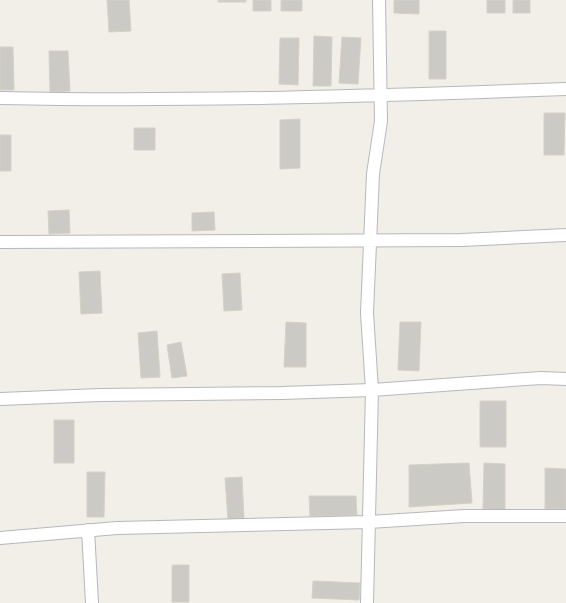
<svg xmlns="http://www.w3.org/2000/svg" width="566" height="603" font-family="Figtree,sans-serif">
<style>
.building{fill:#cccac5;stroke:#d6d1c6}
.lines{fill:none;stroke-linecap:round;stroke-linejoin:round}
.minor-casing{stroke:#b5b8bc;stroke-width:14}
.minor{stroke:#fff;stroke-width:12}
</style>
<rect width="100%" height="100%" fill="#f1efe8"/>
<!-- building -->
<path class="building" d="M107,0H129L131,31L109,32Z
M218,0H246V2H218Z
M253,0H271V11H253Z
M281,0H302V11H281Z
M394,0H419V14L394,13Z
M487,0H505V13H487Z
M513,0H530V13H513Z
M429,31H446V79H429Z
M314,36L332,37L331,86H313Z
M342,37L361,38L358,84L339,83Z
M280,38H299L298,85L279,84Z
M0,47H13L14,90H0Z
M49,51H68L70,91L50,92Z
M544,113H565L564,155H544Z
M300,119V168L280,169V120Z
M134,128H155V150H134Z
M0,135H11V171H0Z
M69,210L70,233L49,234L48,211Z
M214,212L215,230L192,231V213Z
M100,271L102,313L81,314L79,272Z
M240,273L242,310L224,311L222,274Z
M286,322L306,323V367H284Z
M400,322H421L419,371L398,370Z
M157,331L160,377L141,378L138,333Z
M181,342L187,376L172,378L167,345Z
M480,401H506V447H480Z
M54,420H74V463H54Z
M469,463L472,503L409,507V465Z
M484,463L505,464V510L483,509Z
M545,468L566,469V509H545Z
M87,472H105L104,517H87Z
M242,477L244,518L228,520L225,478Z
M309,496H356L357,515L310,516Z
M172,565H189V602H172Z
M313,581L360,583L359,600L312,598Z"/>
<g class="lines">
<!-- minor casing -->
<g class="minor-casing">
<path id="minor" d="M0,98C189,102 377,96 566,89
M0,242L461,240L566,235
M0,399L100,395L282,393L372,390L541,378L566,379
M88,530L92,603
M0,538L117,528L369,522L464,516H566
M367,603L372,390L367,313L373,174L381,121L379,0"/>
</g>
<!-- minor -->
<use href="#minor" class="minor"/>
</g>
</svg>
